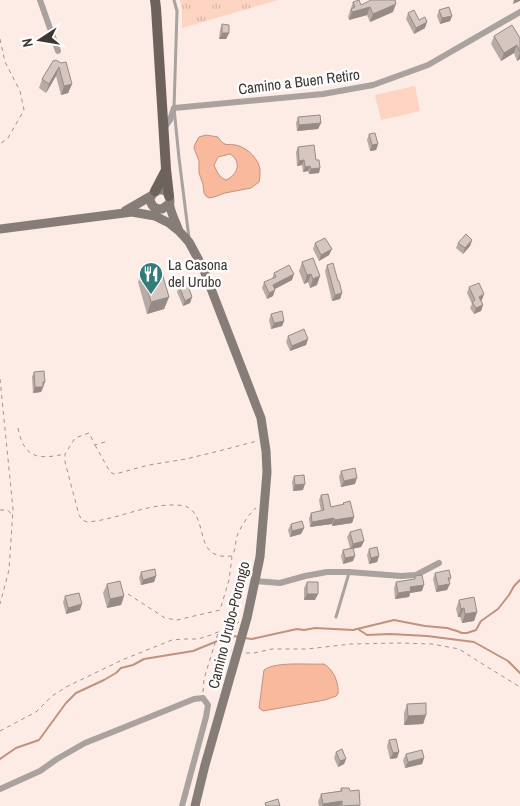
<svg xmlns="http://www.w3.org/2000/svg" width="520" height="806" font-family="'Archivo Narrow',sans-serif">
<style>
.grass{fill:#fdd3c1}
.park{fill:url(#park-tufts)}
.water{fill:#f9b99d;stroke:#c1927e;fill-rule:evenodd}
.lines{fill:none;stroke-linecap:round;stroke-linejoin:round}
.stream{stroke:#c1927e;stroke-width:2}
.path{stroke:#9f948f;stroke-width:1;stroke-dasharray:4 4;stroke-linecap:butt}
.lane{stroke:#a9a29f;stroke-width:3}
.street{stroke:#a9a29f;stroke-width:6}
.secondary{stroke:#867d78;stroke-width:9}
.primary{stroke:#6e625d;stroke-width:10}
.wall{fill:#b8aaa5}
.shaded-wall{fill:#968b86}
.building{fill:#d6c6c0;stroke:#968b86}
.labels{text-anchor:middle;stroke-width:5;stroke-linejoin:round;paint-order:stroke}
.street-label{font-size:15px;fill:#3d3734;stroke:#fdfdfd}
.poi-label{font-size:15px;fill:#3d3734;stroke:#fdfdfd;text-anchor:start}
</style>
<defs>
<pattern id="park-tufts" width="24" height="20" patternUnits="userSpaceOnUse" patternTransform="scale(1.25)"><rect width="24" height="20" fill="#fdd3c1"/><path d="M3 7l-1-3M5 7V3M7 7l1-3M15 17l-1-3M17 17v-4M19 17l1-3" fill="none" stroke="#dab6a6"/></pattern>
</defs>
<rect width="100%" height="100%" fill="#fcece5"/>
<!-- grass -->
<path class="grass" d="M415,86L420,111L381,120L375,95Z"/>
<!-- park -->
<path class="park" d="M180,0H278L182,28V9Z"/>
<!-- water -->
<path class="water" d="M206,135L218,137C226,149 227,142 239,146C248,149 259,159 260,170C260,173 260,178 259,182L251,188L225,193L214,197L209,198L206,196L204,193L203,184L199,173V161L194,148L195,144L199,137ZM230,154C242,161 238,175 226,180C219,177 217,172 214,165L218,157Z
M324,664C334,670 339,683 338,694L336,696L325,700L263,711L259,708L264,670C276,661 309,665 324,664Z"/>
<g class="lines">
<!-- stream -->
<path class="stream" d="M358,629L367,635L390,634L427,636L474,642L508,661L520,673
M244,638L252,639L297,629L304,630L315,628L353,630L394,620L425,626L447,628L457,631L462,633H467L476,630L481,621L498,609L509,595L514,586L520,580
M0,759L16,748L39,740L66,703L76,693L104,680L116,673L121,668L133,665L144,659L193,651L220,640L234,636L239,637"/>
<!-- path -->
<path class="path" d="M0,39L5,62L20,91L24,110L8,138L0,144
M0,379L13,509L9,570L0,604
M18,428C24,458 37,460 65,454
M105,442L95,445L89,433L75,438L65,454V462L79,515L82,520L87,522C115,520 141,506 170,505C175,505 181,505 185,506C211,516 191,561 232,556C236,550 235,543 237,536C241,526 249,514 256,508
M95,445L110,472L114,474L119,473L149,465L186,459L219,451L257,441
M0,510H7L13,515
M128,594L165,618L177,620L220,610L229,580L232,557
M246,653H254L272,649H307L351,644L400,643L432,644L459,649L489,668L520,687
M203,692L204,679L218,633
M0,731L36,712L52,696L68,686L122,660L172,640L183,639H198L208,636L226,629L239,622"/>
<!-- lane -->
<path class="lane" d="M174,0L177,11L174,108L179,158L189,238
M336,617L349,573"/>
<!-- street -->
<path class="street" d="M40,0L58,51
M165,127L170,120L174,108L323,94L373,85L428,65L520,12
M255,581L280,583L305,576L327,572H349L401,576L416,575L439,563
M0,789L40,771L57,759L85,743L125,727L194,699L203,698L208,705L206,717L182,806"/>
<!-- secondary -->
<path class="secondary" d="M169,204L162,209C155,209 151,206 150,199C153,191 163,185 169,195C171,199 169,203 170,207C172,215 176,223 179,231
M125,211L151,196
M0,229L132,212L155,216L169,223L179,231L189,242L203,268L261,418L266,451L267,472L260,557L247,618L205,765L195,806"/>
<!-- primary -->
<path class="primary" d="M155,0L156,8L166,169L169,196
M155,191L166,170"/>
</g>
<!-- wall -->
<path class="wall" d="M353,2L361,5L393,12L370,22L367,15L349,20L348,17Z
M439,10L452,16L450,21L440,24L437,16Z
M408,13L419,20L425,28L414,34L406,19Z
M222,24L229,33L226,39H219L220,30Z
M494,36L520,38V59L517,61L514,53L501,61L491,44Z
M56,60L72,84L68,93L61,95L56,76L46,93L39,88L42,79Z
M298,117L321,123L318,129L297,131L296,123Z
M369,134L378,144L376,150L370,151L367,140Z
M298,147L316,160L320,168L319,173L309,174L308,171L303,172L302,165L297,166L296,152Z
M472,240L470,246L463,254L456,248L458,243Z
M315,243L329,255L319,261L313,249Z
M313,258L317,285L310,288L308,282L304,284L299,271L302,262Z
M327,265L338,281L342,293L340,299L332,301L325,271Z
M142,270L169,297L164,309L147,314L138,282Z
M274,273L292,280L275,289L273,296L267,299L262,288L264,282L272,279Z
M179,286L192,297L190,303L183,306L177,292Z
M469,287L482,300L481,301L483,305L481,311L474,314L470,308L472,304L467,293Z
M271,314L284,321L282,326L271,329L269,320Z
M288,336L308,339L306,345L290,351L286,342Z
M34,372L43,388L41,392L33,393L32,377Z
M341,471L355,484L341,487L339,477Z
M294,476L303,490L293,491L292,482Z
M321,495L331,507L343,505V503L354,517L352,523L332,526V524L310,527L309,518L311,513L321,511L319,500Z
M291,524L304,528L301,534L290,537L288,530Z
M350,532L364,541L361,547L353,549V561L343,564L341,556L343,550L350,548L347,537Z
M369,549L379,556L377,562L369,564L367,555Z
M141,572L156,576L154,582L141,585L139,578Z
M435,573L451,578L447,590L436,592L433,579Z
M415,576L422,591L410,593L409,597L395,599L394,588L396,582L414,580Z
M307,582L315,600H304V588Z
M107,584L124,596L121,605L107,608L103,593Z
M65,596L80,610L66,614L63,602Z
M459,600L477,612L474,621L462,623L460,617H458L456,609Z
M407,704L426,715L423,724L404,725V713Z
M389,740L399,752L397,758L390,759L387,746Z
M336,752L346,759L344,764L338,767L334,758Z
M406,754L424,758L422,764L405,768L403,760Z
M341,788L350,791L360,806H319L318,802L321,794L340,791Z"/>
<!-- shaded-wall -->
<path class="shaded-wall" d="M514,0H520V1L513,4Z
M396,4L393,12L370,22L373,14Z
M370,7L367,15L349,20L352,12Z
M452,16L450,21L440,24L442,18Z
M427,22L425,28L414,34L416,28Z
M222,33H229L226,39H219Z
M517,45L514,53L501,61L504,53Z
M520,53V59L517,61Z
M59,67L56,76L46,93L49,84Z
M72,84L68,93L61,95L64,86Z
M321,123L318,129L297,131L299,125Z
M378,144L376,150L370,151L372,145Z
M304,160L302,165L297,166L299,161Z
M310,166L308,171L303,172L305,167Z
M320,168L319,173L309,174L311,169Z
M472,240L470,246L463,254L465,248Z
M332,249L329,255L319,261L321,255Z
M294,274L292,280L271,291L273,285Z
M311,274L308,282L304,284L307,275Z
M320,276L317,285L310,288L313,279Z
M275,290L273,296L267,299L269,293Z
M342,293L340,299L332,301L335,295Z
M484,294L482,300L477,303L479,297Z
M169,297L164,309L147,314L151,302Z
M192,297L190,303L183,306L185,301Z
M483,305L481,311L474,314L476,308Z
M284,321L282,326L271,329L274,323Z
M308,339L306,345L290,351L292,346Z
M43,382H45L41,392L33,393L35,387Z
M357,478L355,484L341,487L344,481Z
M305,484L303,490L293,491L295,485Z
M354,517L352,523L332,526L334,520Z
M334,518L332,524L310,527L312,522Z
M304,528L301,534L290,537L292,531Z
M364,541L361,547L350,549L353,544Z
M355,556L353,561L343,564L345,558Z
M379,556L377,562L369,564L371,558Z
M156,576L154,582L141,585L143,580Z
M450,584L447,590L436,592L438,586Z
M424,585L422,591L410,593L409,597L395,599L398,593L410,587Z
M307,594H318L315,600H304Z
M124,596L121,605L107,608L110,599Z
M82,604L80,610L66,614L68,608Z
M464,608L460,617H458L461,609Z
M477,612L474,621L462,623L465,614Z
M426,715L423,724L404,725L408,716Z
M399,752L397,758L390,759L393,753Z
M424,758L422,764L405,768L408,762Z
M346,759L344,764L338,767L340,761Z
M342,801L340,806H322L323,804Z"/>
<!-- building -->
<path class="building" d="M359,0L361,5L371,0H395L396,4L373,14L370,7L352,12L351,9L355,7L353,2Z
M449,7L452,16L442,18L439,10Z
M414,10L419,20L425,17L427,22L416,28L408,13Z
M222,24L229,25V33H222Z
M512,25L520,38V52L517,45L504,53L494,36Z
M56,60L61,63L66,62L72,84L64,86L59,67L49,84L42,79L53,61Z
M320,115L321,123L299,125L298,117Z
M375,133L378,144L372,145L369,134Z
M314,145L316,160H319L320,168L311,169L310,166L305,167L304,160L299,161L298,147Z
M466,234L472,240L465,248L458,243Z
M325,238L332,249L321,255L315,243Z
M313,258L320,276L313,279L311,274L307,275L302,262Z
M333,263L338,281H339L342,293L335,295L327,265Z
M289,265L294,274L273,285L275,290L269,293L264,282L276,277L274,273Z
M160,266L169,297L151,302L142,270Z
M187,283L192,297L185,301L179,286Z
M479,283L484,294L479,297L483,305L476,308L472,302L475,300L469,287Z
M282,311L284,321L274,323L271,314Z
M304,329L308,339L292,346L288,336Z
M44,371L45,382H43V387H35L34,372Z
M355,468L357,478L344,481L341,471Z
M304,475L305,484L295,485L294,476Z
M328,494L331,507L344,504L343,503L350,501L354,517L334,520V518L312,522L311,513L324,510L321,495Z
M302,521L304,528L292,531L291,524Z
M361,529L364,541L353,544L350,532Z
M377,547L379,556L371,558L369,549Z
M353,548L355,556L345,558L343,550Z
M155,569L156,576L143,580L141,572Z
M449,570L451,578H448L450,584L438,586L435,573Z
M422,575L424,585L410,587L411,591L398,593L396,582L415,579V576Z
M120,581L124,596L110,599L107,584Z
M307,582H318V594H307Z
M79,593L82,604L68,608L65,596Z
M474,597L477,612L465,614L464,608L461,609L459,600Z
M426,703V715L408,716L407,704Z
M396,739L399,752L393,753L389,740Z
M342,749L346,759L340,761L336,752Z
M422,750L424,758L408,762L406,754Z
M341,788H349L350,791L359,790L360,805L342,806V801L323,804L321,794L342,791Z
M278,799L280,806H266L265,803Z"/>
<!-- icons -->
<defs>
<g id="restaurant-pin" transform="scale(1.25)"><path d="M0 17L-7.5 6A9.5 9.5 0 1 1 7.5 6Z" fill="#337c7c" stroke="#fdfdfd"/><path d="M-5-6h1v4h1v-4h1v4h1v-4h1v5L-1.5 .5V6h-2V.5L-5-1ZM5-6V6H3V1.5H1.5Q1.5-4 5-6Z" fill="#fff"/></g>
</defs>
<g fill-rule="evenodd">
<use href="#restaurant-pin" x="151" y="274"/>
</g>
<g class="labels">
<!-- street labels -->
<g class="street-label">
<text transform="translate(299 82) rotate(-7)" y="5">Camino a Buen Retiro</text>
<text transform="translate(229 625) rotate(-76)" y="5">Camino Urubo-Porongo</text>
</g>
<!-- poi labels -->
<g class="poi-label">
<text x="168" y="270">La Casona<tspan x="168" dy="17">del Urubo</tspan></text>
</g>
</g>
<!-- north arrow -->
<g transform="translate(40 40) rotate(258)" stroke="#fdfdfd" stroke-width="4" paint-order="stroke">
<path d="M0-4L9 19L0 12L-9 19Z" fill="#3d3734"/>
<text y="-8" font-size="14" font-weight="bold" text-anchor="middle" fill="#3d3734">N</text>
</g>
</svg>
